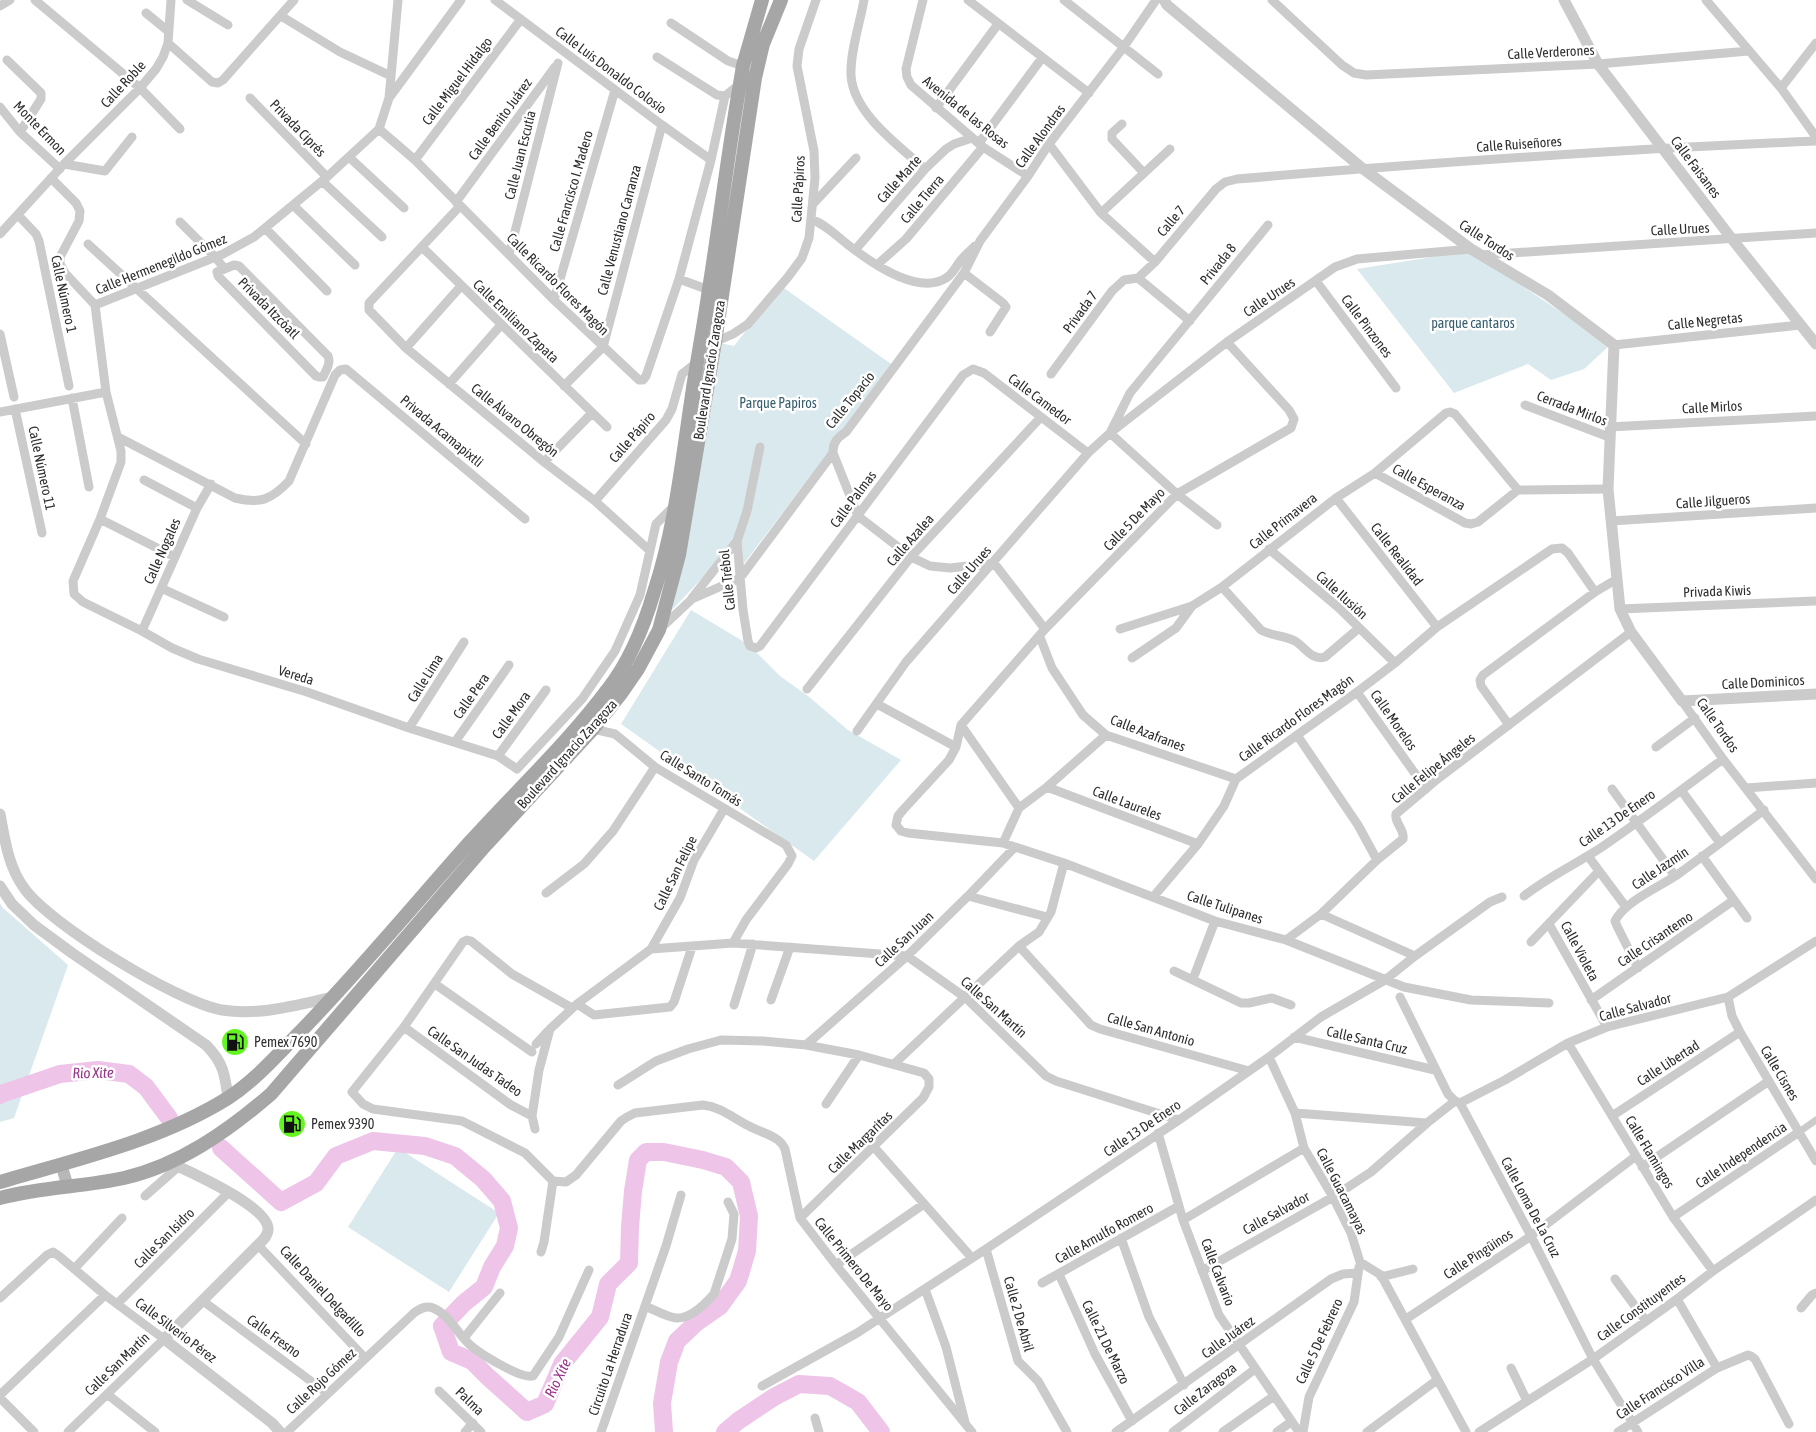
<svg xmlns="http://www.w3.org/2000/svg" width="1816" height="1432" font-family="'Asap Condensed',sans-serif">
<style>
.green{fill:#dae9ed}
.lines{fill:none;stroke-linecap:round;stroke-linejoin:round}
.river{stroke:#eec4e8;stroke-width:18}
.pedestrian{stroke:#cbcbcb;stroke-width:7}
.minor{stroke:#cbcbcb;stroke-width:9}
.tertiary{stroke:#cbcbcb;stroke-width:11}
.secondary{stroke:#b8b8b8;stroke-width:12}
.primary{stroke:#a6a6a6;stroke-width:14}
.labels{text-anchor:middle;stroke-width:5;stroke-linejoin:round;paint-order:stroke}
.street-label{font-size:14px;fill:#2e2e2e;stroke:#fff}
.park-label{font-size:14px;fill:#375e6d;stroke:#fff}
.poi-label{font-size:14px;fill:#2e2e2e;stroke:#fff;text-anchor:start}
.water-label{font-size:15px;font-style:italic;fill:#973489;stroke:#fff}
</style>
<rect width="100%" height="100%" fill="#fff"/>
<!-- green -->
<path class="green" d="M1470,251L1610,345L1584,369L1551,380L1528,364L1454,393L1357,269Z
M781,286L894,366L739,570L737,541L671,611L715,342L734,346Z
M691,610L741,640L758,654L780,676L808,696L848,730L901,760L814,861L621,724Z
M0,903L2,907L68,965L14,1118L0,1122Z
M398,1148L499,1213L449,1292L348,1227Z"/>
<g class="lines">
<!-- river -->
<path class="river" d="M0,1095L4,1093L60,1074L98,1070L129,1074L146,1087L169,1118
M221,1148L281,1202L316,1183L336,1156L373,1141L425,1146L455,1156L483,1179L502,1201L509,1228L505,1246L492,1267L484,1287L464,1303L442,1326L451,1352L472,1361L487,1376L527,1412L545,1404L562,1364L600,1317L608,1284L629,1263L630,1227L633,1191L638,1160L646,1152H664L703,1160L726,1167L741,1182L749,1216L747,1251L738,1281L720,1306L697,1322L677,1341L669,1362L662,1403L664,1432
M725,1432L738,1421L774,1397L799,1384L830,1386L858,1402L881,1432"/>
<!-- pedestrian -->
<path class="pedestrian" d="M1799,1132L1816,1120"/>
<!-- minor -->
<path class="minor" d="M35,0L140,88L180,129
M187,0L228,25
M495,0L662,125L711,160
M864,0C860,23 850,52 851,75C853,113 898,145 925,169
M923,0L906,69L907,77L911,85L983,147L1028,176
M968,0L1089,93
M1064,0L1158,74
M1272,0L1342,65L1354,73L1366,75L1598,64L1749,51
M1706,0L1781,88L1816,137
M0,6L10,0
M146,13L168,31
M281,16L340,52L391,76
M671,23L728,61L743,66
M168,43L212,82L218,83L223,80L294,0
M657,57L717,95L725,96
M7,60L41,93V99L20,132
M1781,88L1816,43
M250,98L327,177
M389,98L461,0
M0,107L20,132L60,169
M936,108L998,24
M1122,124L1112,133V139L1144,173
M379,129L415,160L554,300L639,380H643L646,376L679,279L711,160L725,96L740,84
M979,143L1042,58
M1049,144L1101,213L1155,262
M349,157L404,208
M415,160L521,19
M64,164L105,171L132,137
M51,178L76,203L80,211L79,221L60,257V264L65,273L95,305
M322,181L382,237
M456,202L555,67
M813,204L856,158
M293,205L355,265
M460,206L369,303V310L406,348L544,462L595,501L649,550
M1101,213L1170,149
M18,215L36,234L39,241L69,386
M811,219C829,226 839,239 855,250C876,266 920,295 946,278C953,274 956,266 961,260C965,255 970,251 975,246
M180,222L215,257L224,268
M265,228L327,291
M0,234L64,164L140,88L156,69L163,57L168,43L171,0
M88,244L306,444
M422,247L607,427
M855,250L925,169L946,149L954,144L972,138
M509,255L558,63
M1481,255L1816,233
M878,264L906,239L983,147
M234,265L239,266L328,356C331,364 326,370 323,377H319L316,376L218,276L217,272Z
M964,273L1003,303L1006,307L990,332
M1138,278L1155,262L1216,189L1225,182L1237,179C1429,163 1623,149 1816,141
M1138,278L1190,321
M679,279L709,290
M1316,281L1396,388
M554,300L615,90
M95,305L106,392L121,451V462L100,519L73,581L74,594L83,602L142,631L172,648L198,659L307,692L409,728L498,756L517,769L582,699L615,651L640,595L656,524L675,505
M95,305L223,254L254,237L327,177L379,129L389,98L398,0
M0,334L14,397
M715,342L733,334L748,324L788,277L802,258L809,238L815,178L814,151L797,66L799,49L816,0
M1227,342L1289,410L1294,419L1291,428L1177,494L1045,629L961,725L956,747L949,760L903,810L898,816L896,825L901,831L908,833L1003,843L1064,863L1215,921L1286,940L1404,987L1471,1000L1549,1003
M1614,345L1800,325
M406,348L461,286
M1051,374L1112,291L1124,280L1138,278
M449,384L501,325
M564,386L603,347L662,125
M72,398L89,487
M1525,405L1609,437
M15,409L42,533
M0,412L106,392
M1609,427L1816,416
M118,437L235,498C260,504 271,500 289,481L335,375L340,370L346,369L525,519
M760,447L747,511L737,541L743,610L748,641L750,646L756,648L760,646L963,375L973,369L984,373L1088,453
M833,453L858,516L911,557L930,566L950,568L994,563L1045,629
M544,462L592,413
M1375,473L1465,523L1471,524L1478,522L1518,490
M144,480L197,508
M1518,490L1608,489
M1336,498L1437,627
M595,501L666,420L672,409L682,374L696,363
M100,519L175,557
M1611,521L1816,508
M1217,525L1177,494L1110,433L1130,393L1268,225
M1269,549L1339,608L1395,663
M1222,587L1261,630C1271,636 1284,635 1295,641C1305,647 1312,661 1325,657L1359,628
M161,588L224,617
M692,598L737,541
M1620,609L1815,601
M661,628L692,599L740,578L833,453C833,442 837,438 846,432L964,273L980,241L1028,176L1049,144L1123,48L1156,0
M1120,629L1192,606L1222,587L1336,498L1375,473L1446,413L1450,412L1455,414L1518,490
M142,631L197,508L211,484
M1040,637L1052,668L1083,715L1106,735L1236,779
M1132,658L1176,628L1192,606
M807,689L911,557L1041,417
M1357,692L1426,789
M1682,701L1723,759L1816,879
M877,704L956,747
M961,725L1019,808
M1509,725L1481,686L1480,680L1483,675L1595,592L1617,579
M409,728L464,642
M593,729L615,734L655,767L786,845L792,856L788,864L746,920L733,943
M857,731L906,662L1088,453L1110,433L1227,342L1335,267L1357,259L1471,249
M1297,735L1358,825L1377,860
M455,742L509,665
M1656,747L1695,718
M498,756L546,690
M1047,787L1198,844
M1746,788L1816,783
M1612,789L1675,876
M1681,790L1720,843
M1003,843L1019,808L1047,787L1106,735
M1588,856L1626,907
M1702,856L1747,918
M546,893L584,864L613,831L655,767
M968,896L1047,917
M1154,896L1198,844L1224,806L1236,779L1357,692L1395,663L1437,627L1552,549L1562,548L1568,553L1595,592
M1524,896C1548,877 1576,864 1602,847C1643,819 1683,789 1723,759
M1321,914L1415,956
M1549,924L1607,1027
M1286,940L1321,914L1377,860L1403,839C1405,829 1394,823 1396,814L1435,781L1631,632
M1531,942L1599,871
M1019,946L1091,1025L1100,1029L1249,1071
M651,949L733,943L907,956L966,998L1046,1076L1056,1081L1179,1120
M1638,968L1617,926L1615,921C1624,902 1659,887 1677,875C1706,854 1735,832 1764,810
M1174,971L1241,1003H1249L1272,998L1291,1005
M1193,979L1215,921
M435,984L532,1052
M1400,997L1448,1094L1455,1101L1460,1103L1531,1236L1593,1359L1638,1432
M1728,997L1732,1016L1740,1032L1816,1161
M771,1000L790,947
M1591,1000L1734,900
M577,1004L594,1015L670,1007L674,1002L692,947
M734,1005L753,944
M404,1027L511,1105L532,1116
M1294,1037L1435,1070
M1568,1043L1673,1217L1713,1271
M536,1044L548,1031
M806,1045L907,956L968,896L1015,847
M1269,1057L1295,1113L1304,1148L1333,1197L1351,1233L1360,1262L1381,1275L1466,1432
M894,1064L1019,946L1039,932L1051,912L1064,863
M618,1085L656,1061L688,1049L721,1040L763,1041L806,1045L859,1055L924,1073L929,1079V1087L923,1098L800,1218
M1460,1103L1505,1080L1568,1043L1607,1027L1728,997L1816,941
M826,1104L859,1055
M1295,1113L1427,1123
M1612,1116L1740,1032
M535,1129L532,1116L539,1070L550,1029L577,1004L651,949L680,898L694,860L724,809
M1158,1133L1183,1220L1219,1315L1299,1432
M874,1147L972,1258
M1642,1167L1769,1081
M553,1181L566,1182L576,1175L621,1121L627,1117L635,1113L703,1105C721,1107 733,1118 749,1126C758,1131 770,1134 778,1140C782,1143 783,1145 785,1149L800,1218L836,1265L972,1432
M553,1181L525,1153L462,1121L373,1109L363,1104L352,1092L404,1027L463,942L467,940L471,941L512,974L572,1008
M145,1196L178,1167
M1673,1217L1799,1132
M1183,1220L1304,1148
M1121,1238L1149,1317L1184,1385
M258,1245L365,1358
M986,1249L1018,1361L1038,1381L1067,1432
M541,1252L544,1242L553,1181
M836,1265L924,1204
M74,1269L122,1218
M1202,1271L1333,1197L1371,1172L1427,1123L1455,1101
M1059,1274L1095,1354L1132,1421
M1381,1277L1413,1269
M1615,1279L1646,1321
M1042,1283L1179,1206
M925,1289L946,1347L965,1422
M0,1298L47,1255L53,1252L59,1256L105,1295L164,1339L68,1432
M1677,1299L1717,1368
M203,1301L327,1393
M117,1304L229,1192
M645,1306C653,1309 670,1319 678,1318C691,1318 706,1303 714,1294L732,1239L734,1214L728,1202
M1801,1308L1812,1295L1816,1293
M1406,1319L1531,1236L1636,1156
M464,1338L500,1293
M1511,1368L1527,1401
M762,1386L857,1333L986,1249L1179,1120L1269,1057L1321,1017L1385,980L1415,956L1490,902L1502,897
M439,1391L481,1432
M107,1394L155,1432
M0,1395L105,1295
M0,1398L34,1432
M815,1418L819,1432
M287,1432L415,1312C420,1309 426,1305 433,1308C448,1314 457,1332 468,1343C478,1353 521,1379 533,1376L559,1337L589,1270
M465,1432L473,1423
M601,1432L666,1246L681,1195
M1116,1432L1331,1279L1343,1274L1358,1273
M1173,1432L1255,1369
M1223,1432L1274,1396
M1277,1432L1291,1422
M1303,1432L1309,1397L1354,1302L1359,1267
M1367,1432L1437,1380
M1479,1432L1593,1359L1677,1299L1713,1271L1816,1200
M1618,1432L1717,1368L1748,1355L1751,1356L1755,1359L1789,1424"/>
<!-- tertiary -->
<path class="tertiary" d="M1164,0L1167,5L1362,168L1471,249L1548,295L1614,345L1608,489L1620,609L1631,632L1682,701L1816,694
M1564,0L1598,64L1732,239L1816,344
M0,814C5,840 8,866 24,888C49,924 179,1003 222,1010C260,1016 297,1005 334,997
M0,886L12,904L34,925L72,953L206,1045C223,1062 225,1074 228,1098
M169,1162C190,1172 266,1205 268,1228C269,1235 263,1240 258,1245L164,1339L272,1423L280,1432"/>
<!-- secondary -->
<path class="secondary" d="M61,1164L68,1187"/>
<!-- primary -->
<path class="primary" d="M0,1182C77,1159 159,1141 228,1098C256,1080 278,1054 302,1030C360,970 413,906 469,843C515,792 567,744 608,689C630,661 644,626 654,592C675,529 682,461 692,395C697,360 704,325 709,289C720,221 728,152 740,84L743,66L762,0
M0,1198C40,1187 83,1187 124,1178C180,1165 228,1131 271,1094L484,847L593,729L620,695L638,669L659,630L679,555L715,342L755,78L763,44L781,0"/>
</g>
<!-- icons -->
<defs>
<g id="fuel-disc" transform="scale(1.4375)"><circle r="9.5" fill="#64f520" stroke="#fff"/><path d="M-5.5-6h7V0h2V4h1.3V-2.5L3-4.5l.8-.8L6-3V5H2.5V1h-1V6h-7ZM-4.2-4.7v3.2H.2V-4.7Z" fill="#111"/></g>
</defs>
<g fill-rule="evenodd">
<use href="#fuel-disc" x="235" y="1042"/>
<use href="#fuel-disc" x="292" y="1124"/>
</g>
<g class="labels">
<!-- street labels -->
<g class="street-label">
<text transform="translate(1551 52) rotate(-3)" y="5">Calle Verderones</text>
<text transform="translate(611 70) rotate(37)" y="5">Calle Luis Donaldo Colosio</text>
<text transform="translate(457 81) rotate(-53)" y="5">Calle Miguel Hidalgo</text>
<text transform="translate(123 84) rotate(-47)" y="5">Calle Roble</text>
<text transform="translate(966 112) rotate(39)" y="5">Avenida de las Rosas</text>
<text transform="translate(500 119) rotate(-54)" y="5">Calle Benito Juárez</text>
<text transform="translate(40 128) rotate(46)" y="5">Monte Ermon</text>
<text transform="translate(298 128) rotate(46)" y="5">Privada Ciprés</text>
<text transform="translate(1040 136) rotate(-54)" y="5">Calle Alondras</text>
<text transform="translate(1519 144) rotate(-4)" y="5">Calle Ruiseñores</text>
<text transform="translate(520 155) rotate(-76)" y="5">Calle Juan Escutia</text>
<text transform="translate(1696 167) rotate(53)" y="5">Calle Faisanes</text>
<text transform="translate(899 179) rotate(-48)" y="5">Calle Marte</text>
<text transform="translate(798 189) rotate(-87)" y="5">Calle Pápiros</text>
<text transform="translate(571 191) rotate(-74)" y="5">Calle Francisco I. Madero</text>
<text transform="translate(922 199) rotate(-50)" y="5">Calle Tierra</text>
<text transform="translate(1171 221) rotate(-50)" y="5">Calle 7</text>
<text transform="translate(1680 229) rotate(-3)" y="5">Calle Urues</text>
<text transform="translate(619 230) rotate(-75)" y="5">Calle Venustiano Carranza</text>
<text transform="translate(1487 240) rotate(33)" y="5">Calle Tordos</text>
<text transform="translate(161 264) rotate(-22)" y="5">Calle Hermenegildo Gómez</text>
<text transform="translate(1218 264) rotate(-51)" y="5">Privada 8</text>
<text transform="translate(558 284) rotate(45)" y="5">Calle Ricardo Flores Magón</text>
<text transform="translate(64 294) rotate(78)" y="5">Calle Número 1</text>
<text transform="translate(1269 297) rotate(-34)" y="5">Calle Urues</text>
<text transform="translate(269 308) rotate(45)" y="5">Privada Itzcóatl</text>
<text transform="translate(1080 312) rotate(-54)" y="5">Privada 7</text>
<text transform="translate(516 321) rotate(44)" y="5">Calle Emiliano Zapata</text>
<text transform="translate(1705 321) rotate(-6)" y="5">Calle Negretas</text>
<text transform="translate(1367 326) rotate(53)" y="5">Calle Pinzones</text>
<text transform="translate(709 370) rotate(-81)" y="5">Boulevard Ignacio Zaragoza</text>
<text transform="translate(1040 399) rotate(37)" y="5">Calle Camedor</text>
<text transform="translate(850 400) rotate(-51)" y="5">Calle Topacio</text>
<text transform="translate(1712 407) rotate(-3)" y="5">Calle Mirlos</text>
<text transform="translate(1572 408) rotate(21)" y="5">Cerrada Mirlos</text>
<text transform="translate(515 420) rotate(39)" y="5">Calle Álvaro Obregón</text>
<text transform="translate(442 431) rotate(40)" y="5">Privada Acamapixtli</text>
<text transform="translate(632 437) rotate(-49)" y="5">Calle Pápiro</text>
<text transform="translate(42 468) rotate(78)" y="5">Calle Número 11</text>
<text transform="translate(1429 487) rotate(29)" y="5">Calle Esperanza</text>
<text transform="translate(853 499) rotate(-53)" y="5">Calle Palmas</text>
<text transform="translate(1713 501) rotate(-4)" y="5">Calle Jilgueros</text>
<text transform="translate(1134 519) rotate(-46)" y="5">Calle 5 De Mayo</text>
<text transform="translate(1283 521) rotate(-38)" y="5">Calle Primavera</text>
<text transform="translate(910 540) rotate(-49)" y="5">Calle Azalea</text>
<text transform="translate(162 551) rotate(-66)" y="5">Calle Nogales</text>
<text transform="translate(1397 554) rotate(52)" y="5">Calle Realidad</text>
<text transform="translate(969 570) rotate(-49)" y="5">Calle Urues</text>
<text transform="translate(727 580) rotate(-96)" y="5">Calle Trébol</text>
<text transform="translate(1717 591) rotate(-2)" y="5">Privada Kiwis</text>
<text transform="translate(1342 595) rotate(42)" y="5">Calle Ilusión</text>
<text transform="translate(296 675) rotate(17)" y="5">Vereda</text>
<text transform="translate(425 678) rotate(-58)" y="5">Calle Lima</text>
<text transform="translate(1763 682) rotate(-3)" y="5">Calle Dominicos</text>
<text transform="translate(471 696) rotate(-55)" y="5">Calle Pera</text>
<text transform="translate(511 715) rotate(-54)" y="5">Calle Mora</text>
<text transform="translate(1296 718) rotate(-36)" y="5">Calle Ricardo Flores Magón</text>
<text transform="translate(1394 720) rotate(55)" y="5">Calle Morelos</text>
<text transform="translate(1718 725) rotate(55)" y="5">Calle Tordos</text>
<text transform="translate(1148 733) rotate(21)" y="5">Calle Azafranes</text>
<text transform="translate(567 754) rotate(-48)" y="5">Boulevard Ignacio Zaragoza</text>
<text transform="translate(1433 768) rotate(-39)" y="5">Calle Felipe Ángeles</text>
<text transform="translate(701 778) rotate(32)" y="5">Calle Santo Tomás</text>
<text transform="translate(1127 803) rotate(21)" y="5">Calle Laureles</text>
<text transform="translate(1617 818) rotate(-35)" y="5">Calle 13 De Enero</text>
<text transform="translate(1660 868) rotate(-34)" y="5">Calle Jazmín</text>
<text transform="translate(675 873) rotate(-64)" y="5">Calle San Felipe</text>
<text transform="translate(1225 907) rotate(18)" y="5">Calle Tulipanes</text>
<text transform="translate(904 939) rotate(-43)" y="5">Calle San Juan</text>
<text transform="translate(1655 939) rotate(-34)" y="5">Calle Crisantemo</text>
<text transform="translate(1580 951) rotate(62)" y="5">Calle Violeta</text>
<text transform="translate(994 1007) rotate(42)" y="5">Calle San Martín</text>
<text transform="translate(1635 1007) rotate(-15)" y="5">Calle Salvador</text>
<text transform="translate(1151 1029) rotate(16)" y="5">Calle San Antonio</text>
<text transform="translate(1367 1040) rotate(13)" y="5">Calle Santa Cruz</text>
<text transform="translate(475 1061) rotate(35)" y="5">Calle San Judas Tadeo</text>
<text transform="translate(1668 1063) rotate(-33)" y="5">Calle Libertad</text>
<text transform="translate(1780 1073) rotate(59)" y="5">Calle Cisnes</text>
<text transform="translate(1142 1128) rotate(-34)" y="5">Calle 13 De Enero</text>
<text transform="translate(860 1142) rotate(-44)" y="5">Calle Margaritas</text>
<text transform="translate(1650 1152) rotate(59)" y="5">Calle Flamingos</text>
<text transform="translate(1741 1155) rotate(-34)" y="5">Calle Independencia</text>
<text transform="translate(1342 1191) rotate(63)" y="5">Calle Guacamayas</text>
<text transform="translate(1531 1207) rotate(62)" y="5">Calle Loma De La Cruz</text>
<text transform="translate(1276 1213) rotate(-29)" y="5">Calle Salvador</text>
<text transform="translate(1104 1233) rotate(-29)" y="5">Calle Arnulfo Romero</text>
<text transform="translate(164 1238) rotate(-45)" y="5">Calle San Isidro</text>
<text transform="translate(1478 1254) rotate(-33)" y="5">Calle Pingüinos</text>
<text transform="translate(854 1264) rotate(51)" y="5">Calle Primero De Mayo</text>
<text transform="translate(1218 1272) rotate(69)" y="5">Calle Calvario</text>
<text transform="translate(323 1291) rotate(47)" y="5">Calle Daniel Delgadillo</text>
<text transform="translate(1641 1307) rotate(-36)" y="5">Calle Constituyentes</text>
<text transform="translate(1019 1314) rotate(74)" y="5">Calle 2 De Abril</text>
<text transform="translate(176 1330) rotate(37)" y="5">Calle Silverio Pérez</text>
<text transform="translate(274 1336) rotate(36)" y="5">Calle Fresno</text>
<text transform="translate(1228 1337) rotate(-36)" y="5">Calle Juárez</text>
<text transform="translate(1319 1341) rotate(-65)" y="5">Calle 5 De Febrero</text>
<text transform="translate(1106 1342) rotate(64)" y="5">Calle 21 De Marzo</text>
<text transform="translate(117 1364) rotate(-44)" y="5">Calle San Martín</text>
<text transform="translate(610 1364) rotate(-71)" y="5">Circuito La Herradura</text>
<text transform="translate(321 1381) rotate(-43)" y="5">Calle Rojo Gómez</text>
<text transform="translate(1660 1388) rotate(-33)" y="5">Calle Francisco Villa</text>
<text transform="translate(1205 1389) rotate(-38)" y="5">Calle Zaragoza</text>
<text transform="translate(470 1401) rotate(44)" y="5">Palma</text>
</g>
<!-- park labels -->
<g class="park-label">
<text x="1473" y="328">parque cantaros</text>
<text x="778" y="408">Parque Papiros</text>
</g>
<!-- poi labels -->
<g class="poi-label">
<text x="254" y="1047">Pemex 7690</text>
<text x="311" y="1129">Pemex 9390</text>
</g>
<!-- water labels -->
<g class="water-label">
<text transform="translate(93 1073) rotate(-1)" y="5">Rio Xite</text>
<text transform="translate(558 1378) rotate(-64)" y="5">Rio Xite</text>
</g>
</g>
</svg>
